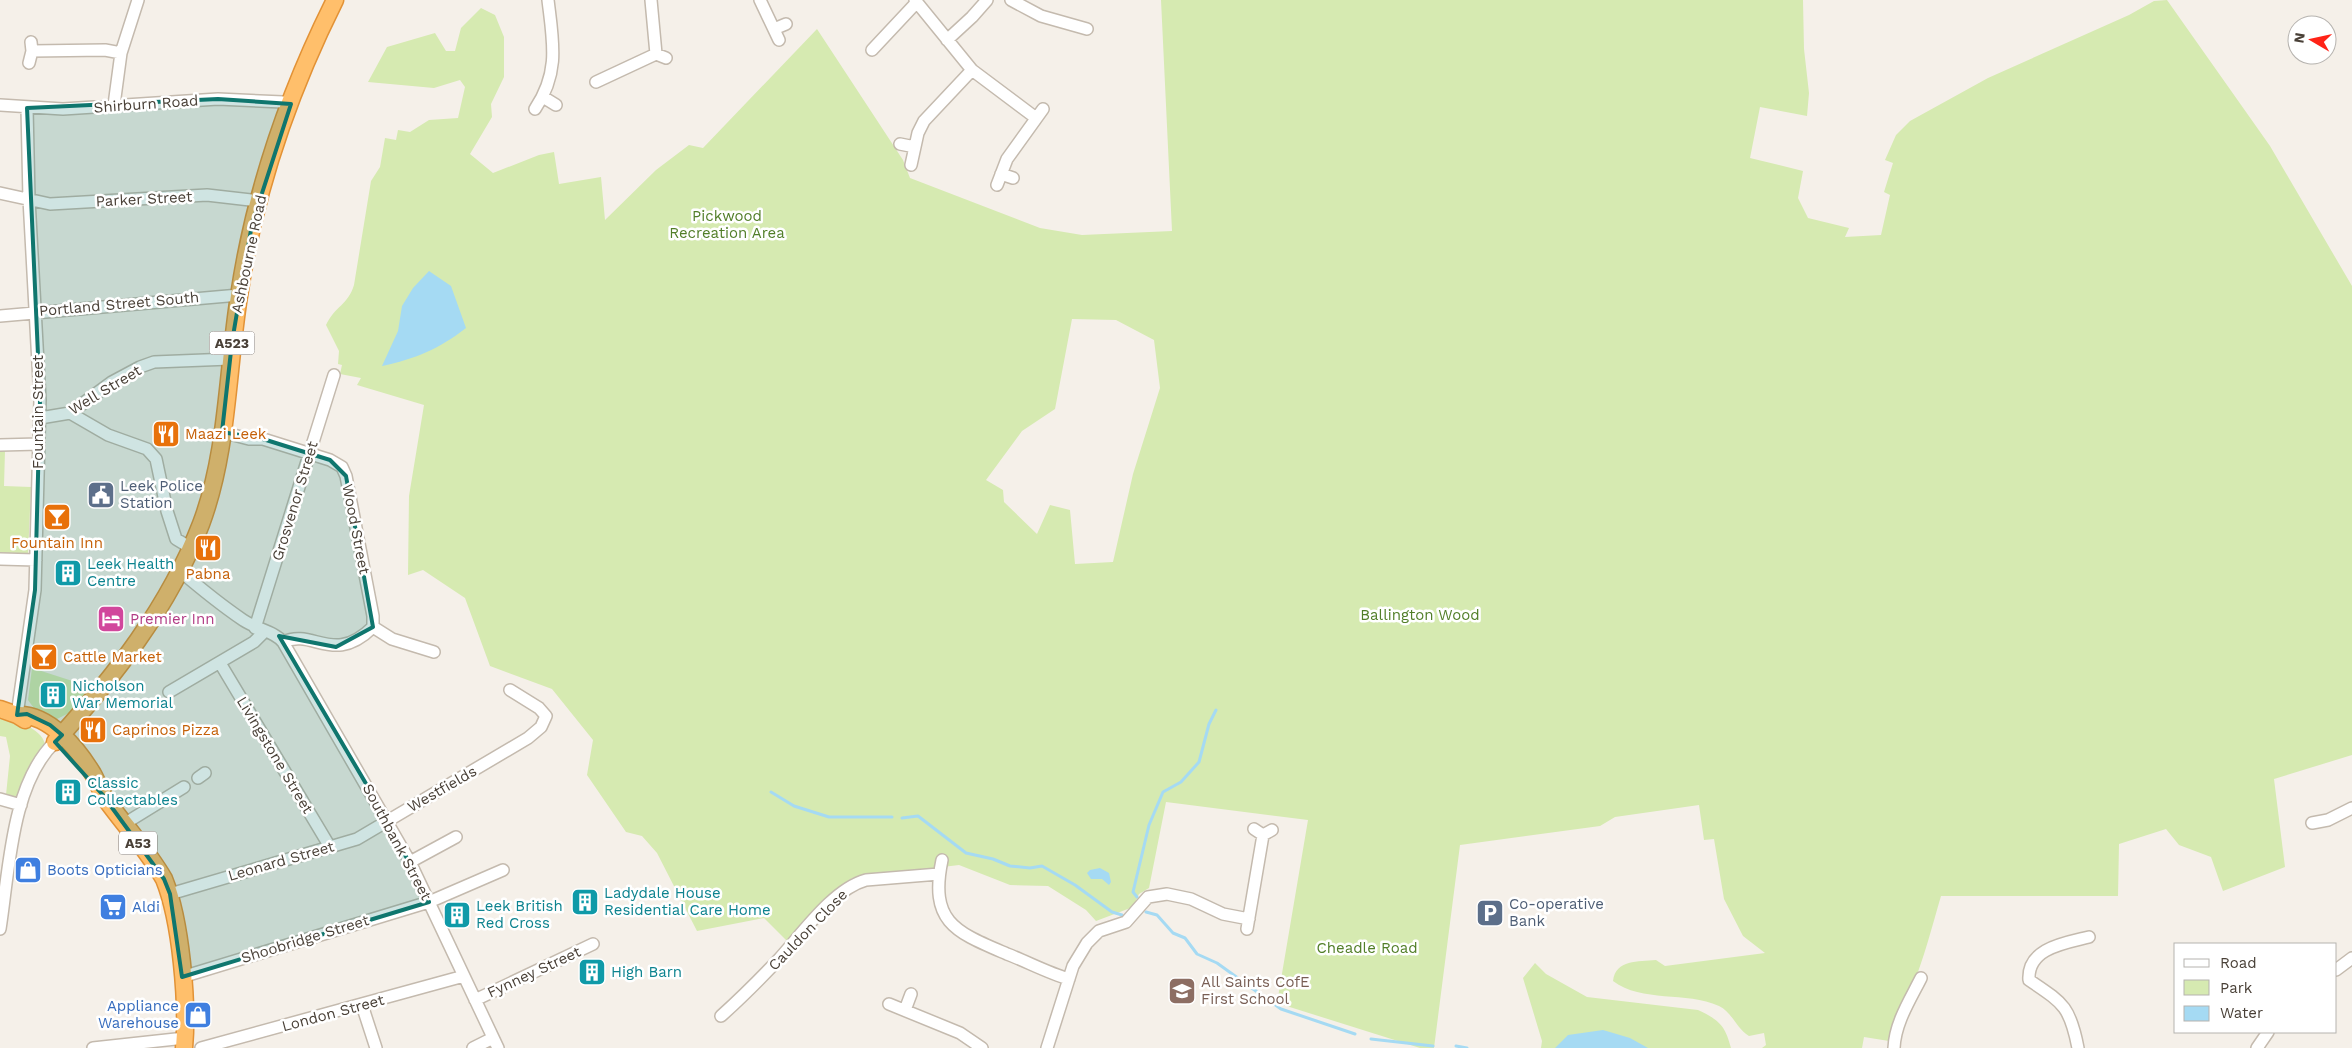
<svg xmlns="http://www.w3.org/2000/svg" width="2352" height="1048" font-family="'Work Sans',sans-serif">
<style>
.green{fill:#d6eab1;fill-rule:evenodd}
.water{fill:#a5daf3}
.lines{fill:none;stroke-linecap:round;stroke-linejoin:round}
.stream{stroke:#a5daf3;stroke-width:3}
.minor-casing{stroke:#c4baae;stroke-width:14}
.highway-casing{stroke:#e29236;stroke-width:19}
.minor{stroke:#fff;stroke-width:11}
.highway{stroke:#ffbf6b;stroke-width:16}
.marked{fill:#0f766e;fill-opacity:0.2;stroke:#0f766e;stroke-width:4;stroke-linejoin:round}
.labels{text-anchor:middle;stroke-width:5;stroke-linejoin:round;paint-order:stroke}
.shield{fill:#fff;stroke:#807973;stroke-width:1}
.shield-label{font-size:14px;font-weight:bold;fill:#494037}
.street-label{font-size:15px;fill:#494037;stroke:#fff}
.park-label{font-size:15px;fill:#517e28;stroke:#fff}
.food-label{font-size:15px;fill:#c56008;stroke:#fff;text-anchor:start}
.service-label{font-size:15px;fill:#4e5e75;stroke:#fff;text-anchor:start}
.culture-label{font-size:15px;fill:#0d838f;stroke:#fff;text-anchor:start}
.hotel-label{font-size:15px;fill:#b23c85;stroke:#fff;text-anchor:start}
.shop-label{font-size:15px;fill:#366cbe;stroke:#fff;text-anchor:start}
.education-label{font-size:15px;fill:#785e54;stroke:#fff;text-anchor:start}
</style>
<rect width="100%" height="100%" fill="#f5f0e9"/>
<!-- green -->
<path class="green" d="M1161,0H1803L1804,49L1809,93L1807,116L1760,107L1750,158L1803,171L1798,198L1808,218L1849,228L1845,237L1881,235L1890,195L1884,192L1893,163L1885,160L1896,135L1910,121L1988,78L2129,15L2154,1L2167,0L2270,146L2352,286V755L2274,779L2285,867L2223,891L2211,857L2179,845L2166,829L2119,844L2118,896H1941C1932,927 1924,958 1912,988C1904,1006 1895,1022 1889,1041L1864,1037L1862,1048H1762L1766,1045L1764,1033L1749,1036C1736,1028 1732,1012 1719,1006C1686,991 1642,1003 1613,981C1616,959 1638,962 1656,960L1665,966L1765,953L1743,936L1724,899L1714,839L1704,840L1699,805L1615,817L1600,826L1460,845L1434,1048H1420L1277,1003L1308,820L1166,802L1149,888L1139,894L1133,907L1096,921L1086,910L1048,886L1010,885L959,865L852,878L828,897L788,942L764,918L697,931L657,853L642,836L626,832L587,775L593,740L552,689L490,666L465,598L423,570L408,575L409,496L424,405L357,385L361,378L340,374L342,365L338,364L339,351L326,325C335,306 348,305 354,285L371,181L380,167L385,138L396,140L398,130L410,132L429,120L458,118L465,87L460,80L434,88L368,82L387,47L435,33L446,51H455L461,28L481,8L495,15L504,37V77L491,104L492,117L470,154L493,173L539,155L554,152L559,184L601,177L605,220L656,170L689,145L703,148L817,29L903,160L910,178L1040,228L1082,235L1172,231ZM1072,319L1116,320L1154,340L1160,388L1133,474L1113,562L1075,564L1070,510L1050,505L1037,534L1004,502L1003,490L986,480L1022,431L1055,409Z
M0,451H5L4,486L31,487L28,555H0Z
M32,668L91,687L71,712L57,719L36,711L28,700Z
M0,715C14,721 41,727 45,744L37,754L20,800L6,795L10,756L6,737L0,736Z
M1535,963L1546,974L1587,997L1698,1010C1719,1020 1725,1025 1731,1048H1541L1542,1041L1523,978Z"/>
<!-- water -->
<path class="water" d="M429,271L451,286L466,328C439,349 415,359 382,366L398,331L402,306L413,288Z
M1100,868L1109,873L1111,882L1109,885L1102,879H1091L1087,873L1090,870Z
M1603,1030L1630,1038L1648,1048H1555L1568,1035Z"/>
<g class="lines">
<!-- stream -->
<path class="stream" d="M771,792L794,806L829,817H892
M902,818L918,816L966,853L993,859L1010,866L1030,868L1042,866L1075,885L1112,912L1122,915
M1137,897L1133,892L1149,825L1163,792L1181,782L1199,762L1209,724L1216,710
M1146,912L1157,915L1173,933L1185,938L1197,954L1217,963L1281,1009L1355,1034
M1371,1039L1433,1046
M1456,1046L1467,1048"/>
<!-- minor casing -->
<g class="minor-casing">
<path id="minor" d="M651,0L656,54
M760,0L779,40
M915,0L972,70L1036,118
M1011,0L1041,16L1087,29
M774,29L786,24
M947,40L972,17L987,0
M872,50L917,2
M32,51L105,50L121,53
M29,63L32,51L31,42
M596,82L656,54L666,58
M543,97L556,105
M0,105L63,109L218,99L283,102L291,104
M114,105L121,53L138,0
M535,109C560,72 553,42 548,0
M900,144L915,147
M911,165L918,133L924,121L972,70
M1001,174L1013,178
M997,185L1007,159L1043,109
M0,193L50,204L207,195L259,201
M0,316L239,295
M70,413L108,435L147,449L156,459L167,511L176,539L191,548
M40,418L70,413L112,382L140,367L154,362L230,359
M222,432L249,439H263L330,460L342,467L346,476L373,616V627
M0,445L39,444
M0,559L36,560
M179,570C200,588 221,605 243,620C256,629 274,631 283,642L410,862L498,1048
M373,627L392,639L434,652
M255,628L334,375
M283,642C314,628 333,666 373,627
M220,663L330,847
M169,692L254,642L264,632
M17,715L35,590L40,400L29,199L27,108
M198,778L205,773
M0,799L21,805
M2312,823L2328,820L2352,808
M124,824L184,787
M1254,829L1263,835L1272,830
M942,860C929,923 956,932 1007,954C1028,962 1048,973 1069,979
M410,862L456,837
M170,894L357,839L528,738L541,727L546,716L539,708L510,690
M0,929C9,872 11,784 55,742
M1247,929L1263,835
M2336,970L2352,958
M182,977L429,902L503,870
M475,1000L593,944
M889,1004L960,1033L982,1048
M362,1005L376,1048
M905,1010L911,994
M721,1016C741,998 760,979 779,959C802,934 833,889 866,880L939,874
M93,1048L185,1038
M201,1048L464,976
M473,1048L493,1038
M1047,1048L1073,966L1087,943L1099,931L1126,922L1148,897L1167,894L1191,899L1223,914L1249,919
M1894,1048C1895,1023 1910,1000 1921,978
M2078,1048C2070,1006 2063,1003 2029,980C2027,948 2065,943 2089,937
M2257,1048L2268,1032"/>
</g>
<!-- highway casing -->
<g class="highway-casing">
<path id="highway" d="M0,709L17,715L25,720
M17,715C49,713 78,749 93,774C98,783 101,793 107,801C126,827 148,851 164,879C181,921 188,1003 184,1048
M55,742C114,677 169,607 201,524C228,452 227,372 239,296C254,194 289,92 335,0"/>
</g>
<!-- minor -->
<use href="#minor" class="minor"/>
<!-- highway -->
<use href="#highway" class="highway"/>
</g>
<!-- marked area -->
<path class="marked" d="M218,99L291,104L252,224L232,342L222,432L263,439L330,460L346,476L373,627L336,647L279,636L388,821L429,902L182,977L170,894L164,879L102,794L55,742L62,735L50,725L27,714L17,715L35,590L40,400L27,108Z"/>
<!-- icons -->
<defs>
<g id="restaurant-square" transform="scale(1.4375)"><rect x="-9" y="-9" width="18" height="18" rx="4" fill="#e8710a" stroke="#fff"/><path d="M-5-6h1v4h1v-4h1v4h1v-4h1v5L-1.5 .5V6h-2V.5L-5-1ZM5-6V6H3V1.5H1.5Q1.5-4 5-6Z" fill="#fff"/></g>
<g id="civic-square" transform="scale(1.4375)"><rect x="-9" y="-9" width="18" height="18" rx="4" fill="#5c6f8a" stroke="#fff"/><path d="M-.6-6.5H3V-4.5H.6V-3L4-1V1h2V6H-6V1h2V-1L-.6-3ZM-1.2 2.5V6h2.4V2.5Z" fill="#fff"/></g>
<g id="bar-square" transform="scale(1.4375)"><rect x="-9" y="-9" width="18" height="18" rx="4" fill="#e8710a" stroke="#fff"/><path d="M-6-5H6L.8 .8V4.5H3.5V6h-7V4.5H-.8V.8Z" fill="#fff"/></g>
<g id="building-square" transform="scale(1.4375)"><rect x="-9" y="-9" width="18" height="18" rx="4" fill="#0f9aa8" stroke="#fff"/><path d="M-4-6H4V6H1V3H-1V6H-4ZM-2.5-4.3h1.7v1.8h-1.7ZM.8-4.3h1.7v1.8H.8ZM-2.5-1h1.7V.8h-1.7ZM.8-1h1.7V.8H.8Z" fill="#fff"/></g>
<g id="hotel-square" transform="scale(1.4375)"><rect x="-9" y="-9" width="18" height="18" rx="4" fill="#d1479c" stroke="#fff"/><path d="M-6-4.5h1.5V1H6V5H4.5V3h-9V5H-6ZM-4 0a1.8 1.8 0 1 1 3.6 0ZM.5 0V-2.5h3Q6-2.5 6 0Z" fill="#fff"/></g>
<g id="shop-square" transform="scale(1.4375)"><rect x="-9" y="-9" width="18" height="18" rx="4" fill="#3f7fe0" stroke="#fff"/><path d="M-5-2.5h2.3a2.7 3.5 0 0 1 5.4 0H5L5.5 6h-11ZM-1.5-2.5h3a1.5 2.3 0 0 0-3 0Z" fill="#fff"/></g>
<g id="supermarket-square" transform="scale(1.4375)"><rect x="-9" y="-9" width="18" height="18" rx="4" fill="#3f7fe0" stroke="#fff"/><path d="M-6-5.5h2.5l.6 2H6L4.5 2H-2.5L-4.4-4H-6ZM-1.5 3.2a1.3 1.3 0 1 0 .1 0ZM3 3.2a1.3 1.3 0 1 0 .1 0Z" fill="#fff"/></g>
<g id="parking-square" transform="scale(1.4375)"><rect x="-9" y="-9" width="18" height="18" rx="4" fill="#5c6f8a" stroke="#fff"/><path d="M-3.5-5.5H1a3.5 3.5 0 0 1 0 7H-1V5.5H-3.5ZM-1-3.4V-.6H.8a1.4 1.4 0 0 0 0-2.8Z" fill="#fff"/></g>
<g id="school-square" transform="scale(1.4375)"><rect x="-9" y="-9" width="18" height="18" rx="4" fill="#8d6e63" stroke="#fff"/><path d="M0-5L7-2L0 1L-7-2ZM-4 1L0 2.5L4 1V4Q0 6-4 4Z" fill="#fff"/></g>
</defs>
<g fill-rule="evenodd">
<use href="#restaurant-square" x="166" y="434"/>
<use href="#civic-square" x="101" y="495"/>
<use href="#bar-square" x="57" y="517"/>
<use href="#restaurant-square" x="208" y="548"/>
<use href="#building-square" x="68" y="573"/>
<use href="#hotel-square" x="111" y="619"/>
<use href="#bar-square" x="44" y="657"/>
<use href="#building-square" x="53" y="695"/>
<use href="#restaurant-square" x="93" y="730"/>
<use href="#building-square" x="68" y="792"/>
<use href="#shop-square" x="28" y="870"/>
<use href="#building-square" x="585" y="902"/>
<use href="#supermarket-square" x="113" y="907"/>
<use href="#parking-square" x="1490" y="913"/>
<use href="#building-square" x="457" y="915"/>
<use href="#building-square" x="592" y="972"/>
<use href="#school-square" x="1182" y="991"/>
<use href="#shop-square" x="198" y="1015"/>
</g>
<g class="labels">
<!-- shield labels -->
<g class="shield">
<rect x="209.5" y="331.5" width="45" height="23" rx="4"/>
<rect x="119" y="831.5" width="38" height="23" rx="4"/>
</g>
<g class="shield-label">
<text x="232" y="348">A523</text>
<text x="138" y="848">A53</text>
</g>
<!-- street labels -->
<g class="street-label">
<text transform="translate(146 104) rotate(-4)" y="5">Shirburn Road</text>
<text transform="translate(144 199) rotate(-3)" y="5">Parker Street</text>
<text transform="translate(249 254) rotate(-78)" y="5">Ashbourne Road</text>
<text transform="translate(119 304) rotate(-5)" y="5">Portland Street South</text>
<text transform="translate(105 390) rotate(-31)" y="5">Well Street</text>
<text transform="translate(38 412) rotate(-90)" y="5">Fountain Street</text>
<text transform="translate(295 501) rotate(-73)" y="5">Grosvenor Street</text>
<text transform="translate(356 529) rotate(79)" y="5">Wood Street</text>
<text transform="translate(275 755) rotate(59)" y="5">Livingstone Street</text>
<text transform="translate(442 789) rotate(-30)" y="5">Westfields</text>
<text transform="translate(397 842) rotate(62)" y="5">Southbank Street</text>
<text transform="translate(281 861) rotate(-16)" y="5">Leonard Street</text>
<text transform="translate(808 930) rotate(-46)" y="5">Cauldon Close</text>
<text transform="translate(305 939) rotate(-17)" y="5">Shoobridge Street</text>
<text transform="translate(534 972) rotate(-25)" y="5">Fynney Street</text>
<text transform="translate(333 1013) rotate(-15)" y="5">London Street</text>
</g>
<!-- park labels -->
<g class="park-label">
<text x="727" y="221">Pickwood<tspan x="727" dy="17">Recreation Area</tspan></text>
<text x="1420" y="620">Ballington Wood</text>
<text x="1367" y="953">Cheadle Road</text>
</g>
<!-- food labels -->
<g class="food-label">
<text x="185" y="439">Maazi Leek</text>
<text x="57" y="548" text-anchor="middle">Fountain Inn</text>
<text x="208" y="579" text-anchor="middle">Pabna</text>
<text x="63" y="662">Cattle Market</text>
<text x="112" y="735">Caprinos Pizza</text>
</g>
<!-- service labels -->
<g class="service-label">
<text x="120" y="491">Leek Police<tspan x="120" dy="17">Station</tspan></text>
<text x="1509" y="909">Co-operative<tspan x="1509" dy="17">Bank</tspan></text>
</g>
<!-- culture labels -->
<g class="culture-label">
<text x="87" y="569">Leek Health<tspan x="87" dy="17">Centre</tspan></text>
<text x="72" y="691">Nicholson<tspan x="72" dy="17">War Memorial</tspan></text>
<text x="87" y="788">Classic<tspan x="87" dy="17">Collectables</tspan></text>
<text x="604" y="898">Ladydale House<tspan x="604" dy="17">Residential Care Home</tspan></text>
<text x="476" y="911">Leek British<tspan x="476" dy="17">Red Cross</tspan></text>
<text x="611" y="977">High Barn</text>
</g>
<!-- hotel labels -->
<g class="hotel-label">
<text x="130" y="624">Premier Inn</text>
</g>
<!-- shop labels -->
<g class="shop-label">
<text x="47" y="875">Boots Opticians</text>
<text x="132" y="912">Aldi</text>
<text x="179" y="1011" text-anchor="end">Appliance<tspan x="179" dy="17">Warehouse</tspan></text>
</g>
<!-- education labels -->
<g class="education-label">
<text x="1201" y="987">All Saints CofE<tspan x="1201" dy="17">First School</tspan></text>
</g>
</g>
<!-- legend -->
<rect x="2174" y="943" width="162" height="90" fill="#ffffff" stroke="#b6b3af"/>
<rect x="2184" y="959" width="25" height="8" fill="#ffffff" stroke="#b6b3af"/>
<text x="2220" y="968" font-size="15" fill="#494037">Road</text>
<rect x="2184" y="980" width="25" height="15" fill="#d6eab1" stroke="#b6b3af"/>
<text x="2220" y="993" font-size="15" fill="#494037">Park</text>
<rect x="2184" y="1006" width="25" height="15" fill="#a5daf3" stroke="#b6b3af"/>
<text x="2220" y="1018" font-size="15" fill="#494037">Water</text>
<!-- north arrow -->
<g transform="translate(2312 40) rotate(279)"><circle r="24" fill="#ffffff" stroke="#b6b3af"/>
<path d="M0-4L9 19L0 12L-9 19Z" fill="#ff2317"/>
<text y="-8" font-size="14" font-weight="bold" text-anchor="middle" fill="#494037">N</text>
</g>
</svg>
